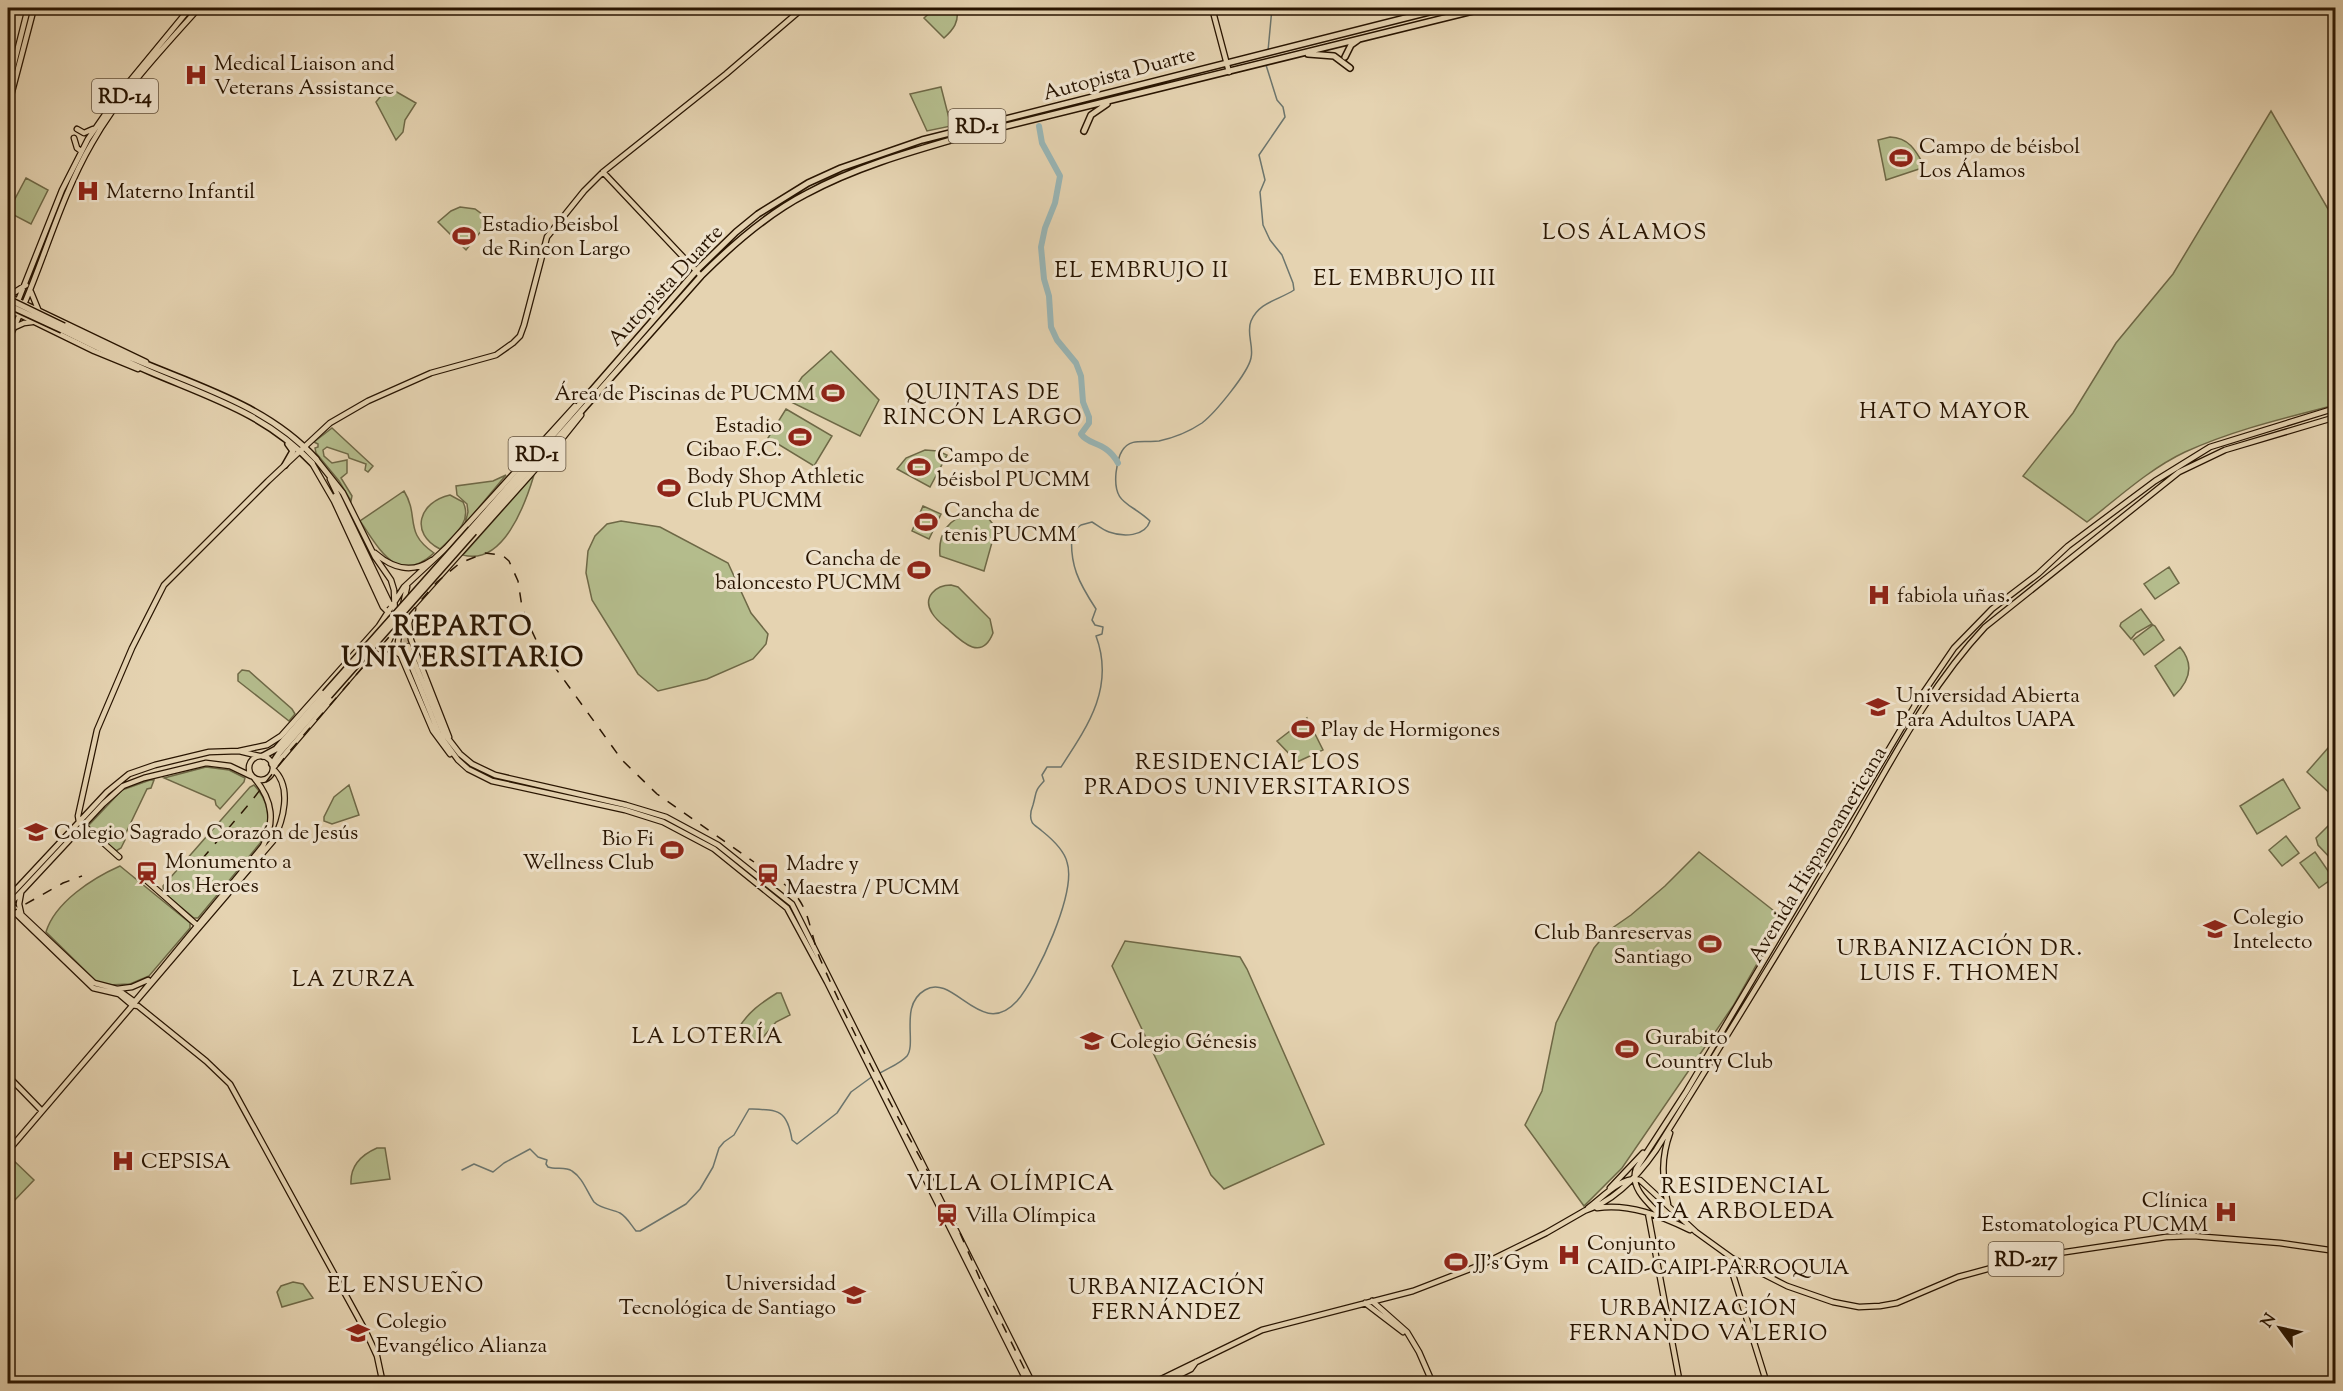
<svg xmlns="http://www.w3.org/2000/svg" width="2343" height="1391" font-family="'Sorts Mill Goudy',serif">
<style>
.green{fill:#b4bc8c;stroke:#6e6846;stroke-width:1.5}
.lines{fill:none;stroke-linecap:round;stroke-linejoin:round}
.stream{stroke:#6c756d;stroke-width:1.5}
.river{stroke:#99b6b6;stroke-width:6}
.major-tunnel{stroke:#bfad8e;stroke-width:4.5;stroke-dasharray:4.5 2;stroke-linecap:butt}
.major-casing{stroke:#281400;stroke-width:7}
.highway-casing{stroke:#281400;stroke-width:8}
.major{stroke:#e5d3b1;stroke-width:4.5}
.highway{stroke:#e5d3b1;stroke-width:5}
.rail{stroke:#281400;stroke-width:1.5;stroke-dasharray:10 10;stroke-linecap:butt}
.highway-bridge-casing{stroke:#281400;stroke-width:8;stroke-linecap:butt}
.highway-bridge{stroke:#e5d3b1;stroke-width:5}
.labels{text-anchor:middle;stroke-width:6;stroke-linejoin:round;paint-order:stroke}
.shield{fill:#eee2cc;stroke:#63523d;stroke-width:1.5}
.shield-label{font-size:20px;font-weight:bold;fill:#281400}
.poi-label{font-size:21px;fill:#281400;stroke:#eee2cc;text-anchor:start}
.street-label{font-size:21px;fill:#281400;stroke:#eee2cc}
.neighbourhood-label{font-size:22px;letter-spacing:1.5px;fill:#281400;stroke:#eee2cc}
.district-label{font-size:27px;font-weight:bold;letter-spacing:1.5px;fill:#281400;stroke:#eee2cc}
</style>
<rect width="100%" height="100%" fill="#e5d3b1"/>
<filter id="stains"><feTurbulence type="fractalNoise" baseFrequency=".00333" numOctaves="4"/><feColorMatrix values="0 0 0 0 .2 0 0 0 0 .09 0 0 0 0 .02 0 0 0 .5 -.17"/></filter>
<radialGradient id="worn" r=".72"><stop offset=".6" stop-color="#630" stop-opacity="0"/><stop offset="1" stop-color="#630" stop-opacity=".3"/></radialGradient>
<!-- green -->
<path class="green" d="M935,8H957C959,22 954,29 944,38L924,18Z
M388,87L416,103L405,120L403,132L396,140L376,102Z
M941,87L951,126L927,131L910,94Z
M2271,111L2335,221V405C2285,418 2233,430 2185,452C2149,469 2118,498 2087,522L2023,476L2073,413L2116,343L2173,274Z
M1890,137C1910,138 1916,151 1925,167L1886,180L1878,140Z
M26,178L48,190L31,224L8,212Z
M460,207L475,209L490,220L466,250L438,222L451,211Z
M831,351L879,400L860,436L787,400L802,377Z
M786,409L832,436L814,466L768,438Z
M332,428L373,466L368,472L365,470L366,464L349,458L348,454L327,447L323,450L324,456L332,463L347,460V473L341,478L352,496L351,501L339,481L316,453L315,448L318,447V444L314,442Z
M925,450L938,451L947,455L930,487L897,469L906,458Z
M506,475L465,524L468,512L467,504L457,495L456,486L493,481Z
M534,475C525,505 503,566 463,555Z
M404,491C420,517 403,532 434,553C397,587 379,548 360,521Z
M450,495L463,502C473,522 453,536 440,549C409,533 419,502 450,495Z
M923,506L941,514L929,539L912,531Z
M971,515L988,518L996,528L984,571L940,556C938,534 948,517 971,515Z
M621,521L660,527L728,563L751,613L768,634L766,644L753,659L707,679L658,691L638,674L592,600L586,573L588,551L595,536L607,524Z
M2169,567L2179,583L2155,599L2144,584Z
M951,585L958,587L990,619L993,633C982,661 963,643 949,630C943,625 936,620 932,613C922,597 936,585 951,585Z
M2141,609L2152,624L2136,633L2131,639L2120,626L2121,623Z
M2153,625L2155,626L2164,640L2144,655L2133,640Z
M2180,647C2195,665 2190,681 2174,696L2155,666Z
M242,670L249,671L292,709L295,714L289,721L238,681V674Z
M1307,718L1323,750L1297,762L1277,741Z
M2335,740V798L2307,772Z
M206,767L229,770L245,778L244,782L220,809L216,805L215,800L164,778Z
M2283,779L2300,808L2257,834L2240,806Z
M150,780H154L151,788L147,789L124,837L125,840L121,848L116,851L88,826L122,790Z
M254,785C268,800 270,816 266,836L198,918H194L164,893L163,886L250,787Z
M349,785L359,815L332,824L324,821V817L334,797Z
M2335,819V863L2318,845L2316,838Z
M2286,836L2299,853L2282,866L2269,850Z
M1699,852L1783,918L1733,1006L1622,1168L1584,1206L1525,1125L1542,1091L1556,1023L1594,948L1608,931L1631,915L1665,886Z
M2315,852L2333,878L2319,888L2300,863Z
M120,866L190,923V928L149,976L130,984L108,985L96,981L46,932C55,902 93,878 120,866Z
M1125,941L1240,957L1247,969L1324,1144L1224,1189L1211,1175L1112,966Z
M777,993H781L790,1015L776,1022L759,1042L739,1032L738,1029C748,1012 761,1003 777,993Z
M377,1148H385L390,1179L351,1184C350,1167 361,1155 377,1148Z
M11,1158L34,1180L13,1202L8,1197V1161Z
M293,1282L303,1284L313,1298L282,1307L277,1292L281,1286Z"/>
<g class="lines">
<!-- stream -->
<path class="stream" d="M1047,8V9
M1268,51L1272,8
M880,1073C888,1068 900,1064 907,1056C917,1043 899,1005 925,990C954,972 981,1041 1017,1001C1037,978 1077,892 1067,862C1064,850 1052,839 1042,831C1039,828 1033,825 1032,822C1029,816 1031,810 1033,805C1037,791 1034,792 1044,781L1042,775L1047,767H1061C1088,726 1115,687 1096,636L1102,634L1103,627L1095,625L1092,620L1096,609C1079,583 1069,565 1072,532L1081,525L1092,522C1097,525 1103,530 1109,532C1123,537 1145,537 1150,521C1130,502 1113,505 1116,473C1117,466 1118,457 1122,451C1130,437 1146,443 1159,441C1173,438 1190,431 1202,423C1215,413 1248,373 1251,358C1254,346 1246,333 1251,321C1259,302 1279,300 1294,290L1293,283L1282,255L1270,240L1263,225L1260,192L1265,180L1259,155L1285,117L1283,107L1277,100L1266,65
M462,1170L474,1164L493,1172L504,1163L530,1149L538,1157L547,1160L546,1164L548,1167C556,1170 565,1166 572,1171C583,1178 587,1192 594,1202C601,1209 612,1209 620,1213C627,1217 631,1225 636,1231H640L686,1204L700,1189L713,1167L719,1148L724,1142L734,1135L749,1109C778,1110 787,1109 792,1140L797,1144L837,1113L851,1092L873,1076"/>
<!-- river -->
<path class="river" d="M1039,126L1042,143L1060,176L1055,203L1045,228L1041,247L1044,279L1049,296L1051,327L1057,340L1076,363L1081,376L1083,402L1089,417V423L1081,434C1089,446 1106,441 1118,463"/>
<!-- major-tunnel -->
<path class="major-tunnel" d="M394,624L404,648
M400,626L408,646"/>
<!-- major casing -->
<g class="major-casing">
<path id="major" d="M1212,8L1229,72
M8,87L28,8
M8,107L34,8
M77,129L84,133L93,129
M74,138L77,148L81,151
M603,172L701,276
M31,292L38,309
M8,294L15,292L26,285
M8,296L146,362
M8,309L94,351L138,369
M8,326L62,190L88,139L120,93L190,8
M15,327L24,323L32,322
M8,340C40,277 56,205 92,143C119,95 162,49 199,8
M316,459L343,493L375,557L391,580L394,590L395,616
M312,463L334,501L383,607L390,614
M330,479L390,604
M335,496L386,605
M375,553C392,568 412,574 432,560
M403,605L407,587
M413,609L409,623L411,640L449,737
M401,623L398,642L401,656L433,731L450,754
M408,646L443,732L460,754L472,764L495,775L626,805L666,817L718,845L792,904L1033,1384
M379,648L389,641L394,630
M404,648L439,734L458,760L468,769L492,781L625,810L663,822L714,849L787,908L827,982L1028,1384
M379,649H392L399,654
M239,751L267,745L281,736L379,626L404,587L446,548L575,406
M249 768a12 12 0 1 1 24 0a12 12 0 1 1-24 0Z
M273,768L371,653L557,445L581,415
M79,822L78,816L97,730L132,648L164,585L268,481L330,423L368,401L431,373L496,355L513,343L520,336L524,325L547,237L584,191L603,172L726,74L803,8
M81,823L119,857
M147,881L198,926
M8,898L107,792L129,774L155,765L209,752L239,751L259,756
M9,903L94,983L117,989L135,1002
M8,906L93,988L119,994L132,1005L138,1006L206,1061L230,1084L366,1332L377,1356L383,1384
M8,906L103,804L123,786L144,778L206,763L230,766L251,776
M21,913L19,904L21,893
M117,989L132,987L148,980
M132,1005L263,846C275,822 273,801 255,779
M8,1076L42,1111
M8,1151L273,841C283,821 293,787 273,769
M1610,1188L1643,1153
M1668,1204C1662,1178 1661,1158 1670,1133
M1588,1208C1602,1198 1622,1175 1640,1180L1696,1232L1732,1258L1787,1286L1833,1302L1859,1307L1880,1306L1897,1303L1958,1277L2032,1257L2166,1237L2193,1236L2280,1243L2336,1251
M1597,1208C1629,1203 1661,1216 1690,1230
M1584,1211C1615,1201 1638,1176 1656,1150C1721,1046 1785,941 1848,836C1890,764 1928,688 1985,627L2179,472L2225,450L2336,417
M1648,1213L1680,1384
M1663,1218C1651,1205 1629,1189 1636,1169L1686,1092L1917,702L1954,648L1992,609L2038,574L2068,546L2155,481L2210,447L2336,408
M1732,1258L1730,1265L1767,1384
M1372,1301L1407,1332L1419,1352L1433,1384
M1365,1303L1403,1332
M1151,1384L1262,1330L1413,1291L1483,1264L1546,1233L1586,1210
M1161,1384L1191,1369L1196,1362"/>
</g>
<!-- highway casing -->
<g class="highway-casing">
<path id="highway" d="M1308,54L1334,56L1350,68
M1345,57L1351,45L1358,40
M1084,131L1091,115L1107,104
M64,326C85,336 105,347 127,356C193,385 266,404 316,459
M62,330C92,345 122,360 153,373C212,398 267,415 312,463
M285,465L293,451L288,444
M471,529L696,271L736,232L758,214L808,183L841,168L922,140L1445,8
M474,532L701,276C732,245 767,214 806,194C854,168 906,153 958,138L1485,8
M263,756L276,749L325,693
M272,764L280,752L329,696"/>
</g>
<!-- major -->
<use href="#major" class="major"/>
<!-- highway -->
<use href="#highway" class="highway"/>
<!-- rail -->
<path class="rail" d="M202,859L250,803L289,752L437,582L460,563L485,553L502,555L509,561L518,581L522,607L529,625L538,644L622,760L657,794L754,862
M784,884C812,905 808,931 821,961C855,1039 898,1119 940,1193
M8,914L63,883L82,876
M960,1233L980,1279L1032,1384"/>
<!-- highway-bridge casing -->
<g class="highway-bridge-casing">
<path id="highway-bridge" d="M8,299L64,326
M8,305L62,330
M325,693L471,529
M329,696L474,532"/>
</g>
<!-- highway-bridge -->
<use href="#highway-bridge" class="highway-bridge"/>
</g>
<!-- icons -->
<defs>
<g id="hospital-bare" transform="scale(1.8)"><path d="M-5-5h3v3.5h4V-5h3V5h-3V1.5h-4V5h-3Z" fill="#8f2418" stroke="#eee2cc" stroke-width="2.5" paint-order="stroke"/></g>
<g id="stadium-bare" transform="scale(1.8)"><path d="M0-5a6.5 5 0 1 0 0 10a6.5 5 0 1 0 0-10ZM-3.5-1.8h7v3.6h-7Z" fill="#8f2418" stroke="#eee2cc" stroke-width="2.5" paint-order="stroke"/></g>
<g id="university-bare" transform="scale(1.8)"><path d="M0-5L7-2L0 1L-7-2ZM-4 1L0 2.5L4 1V4Q0 6-4 4Z" fill="#8f2418" stroke="#eee2cc" stroke-width="2.5" paint-order="stroke"/></g>
<g id="station-bare" transform="scale(1.8)"><path d="M-3-6H3Q5-6 5-4V2Q5 4 3 4L4.5 6H3L1.5 4h-3L-3 6H-4.5L-3 4Q-5 4-5 2V-4Q-5-6-3-6ZM-3.5-4v3h7v-3ZM-3.5 1v1.5H-2V1ZM2 1v1.5H3.5V1Z" fill="#8f2418" stroke="#eee2cc" stroke-width="2.5" paint-order="stroke"/></g>
</defs>
<g fill-rule="evenodd">
<use href="#hospital-bare" x="196" y="75"/>
<use href="#stadium-bare" x="1901" y="158"/>
<use href="#hospital-bare" x="88" y="191"/>
<use href="#stadium-bare" x="464" y="236"/>
<use href="#stadium-bare" x="833" y="393"/>
<use href="#stadium-bare" x="800" y="437"/>
<use href="#stadium-bare" x="919" y="467"/>
<use href="#stadium-bare" x="669" y="488"/>
<use href="#stadium-bare" x="926" y="522"/>
<use href="#stadium-bare" x="919" y="570"/>
<use href="#hospital-bare" x="1879" y="595"/>
<use href="#university-bare" x="1878" y="707"/>
<use href="#stadium-bare" x="1303" y="729"/>
<use href="#university-bare" x="36" y="832"/>
<use href="#stadium-bare" x="672" y="850"/>
<use href="#station-bare" x="147" y="873"/>
<use href="#station-bare" x="768" y="875"/>
<use href="#university-bare" x="2215" y="929"/>
<use href="#stadium-bare" x="1710" y="944"/>
<use href="#university-bare" x="1092" y="1041"/>
<use href="#stadium-bare" x="1627" y="1049"/>
<use href="#hospital-bare" x="123" y="1161"/>
<use href="#hospital-bare" x="2226" y="1212"/>
<use href="#station-bare" x="947" y="1215"/>
<use href="#hospital-bare" x="1569" y="1255"/>
<use href="#stadium-bare" x="1456" y="1262"/>
<use href="#university-bare" x="854" y="1295"/>
<use href="#university-bare" x="358" y="1333"/>
</g>
<g class="labels">
<!-- shield labels -->
<g class="shield">
<rect x="92" y="79" width="66" height="34" rx="4.5"/>
<rect x="948.5" y="109" width="57" height="34" rx="4.5"/>
<rect x="508.5" y="437" width="57" height="34" rx="4.5"/>
<rect x="1988.5" y="1242" width="75" height="34" rx="4.5"/>
</g>
<g class="shield-label">
<text x="125" y="103">RD-14</text>
<text x="977" y="133">RD-1</text>
<text x="537" y="461">RD-1</text>
<text x="2026" y="1266">RD-217</text>
</g>
<!-- poi labels -->
<g class="poi-label">
<text x="214" y="70">Medical Liaison and<tspan x="214" dy="24">Veterans Assistance</tspan></text>
<text x="1919" y="153">Campo de béisbol<tspan x="1919" dy="24">Los Álamos</tspan></text>
<text x="106" y="198">Materno Infantil</text>
<text x="482" y="231">Estadio Beisbol<tspan x="482" dy="24">de Rincon Largo</tspan></text>
<text x="815" y="400" text-anchor="end">Área de Piscinas de PUCMM</text>
<text x="782" y="432" text-anchor="end">Estadio<tspan x="782" dy="24">Cibao F.C.</tspan></text>
<text x="937" y="462">Campo de<tspan x="937" dy="24">béisbol PUCMM</tspan></text>
<text x="687" y="483">Body Shop Athletic<tspan x="687" dy="24">Club PUCMM</tspan></text>
<text x="944" y="517">Cancha de<tspan x="944" dy="24">tenis PUCMM</tspan></text>
<text x="901" y="565" text-anchor="end">Cancha de<tspan x="901" dy="24">baloncesto PUCMM</tspan></text>
<text x="1897" y="602">fabiola uñas.</text>
<text x="1896" y="702">Universidad Abierta<tspan x="1896" dy="24">Para Adultos UAPA</tspan></text>
<text x="1321" y="736">Play de Hormigones</text>
<text x="54" y="839">Colegio Sagrado Corazón de Jesús</text>
<text x="654" y="845" text-anchor="end">Bio Fi<tspan x="654" dy="24">Wellness Club</tspan></text>
<text x="165" y="868">Monumento a<tspan x="165" dy="24">los Heroes</tspan></text>
<text x="786" y="870">Madre y<tspan x="786" dy="24">Maestra / PUCMM</tspan></text>
<text x="2233" y="924">Colegio<tspan x="2233" dy="24">Intelecto</tspan></text>
<text x="1692" y="939" text-anchor="end">Club Banreservas<tspan x="1692" dy="24">Santiago</tspan></text>
<text x="1645" y="1044">Gurabito<tspan x="1645" dy="24">Country Club</tspan></text>
<text x="1110" y="1048">Colegio Génesis</text>
<text x="141" y="1168">CEPSISA</text>
<text x="2208" y="1207" text-anchor="end">Clínica<tspan x="2208" dy="24">Estomatologica PUCMM</tspan></text>
<text x="965" y="1222">Villa Olímpica</text>
<text x="1587" y="1250">Conjunto<tspan x="1587" dy="24">CAID-CAIPI-PARROQUIA</tspan></text>
<text x="1474" y="1269">JJ's Gym</text>
<text x="836" y="1290" text-anchor="end">Universidad<tspan x="836" dy="24">Tecnológica de Santiago</tspan></text>
<text x="376" y="1328">Colegio<tspan x="376" dy="24">Evangélico Alianza</tspan></text>
</g>
<!-- street labels -->
<g class="street-label">
<text transform="translate(1119 73) rotate(-15)" y="7">Autopista Duarte</text>
<text transform="translate(665 285) rotate(-47)" y="7">Autopista Duarte</text>
<text transform="translate(1817 854) rotate(-59)" y="7">Avenida Hispanoamericana</text>
</g>
<!-- neighbourhood labels -->
<g class="neighbourhood-label">
<text x="1625" y="239">LOS ÁLAMOS</text>
<text x="1142" y="277">EL EMBRUJO II</text>
<text x="1405" y="285">EL EMBRUJO III</text>
<text x="983" y="399">QUINTAS DE<tspan x="983" dy="25">RINCÓN LARGO</tspan></text>
<text x="1945" y="418">HATO MAYOR</text>
<text x="1248" y="769">RESIDENCIAL LOS<tspan x="1248" dy="25">PRADOS UNIVERSITARIOS</tspan></text>
<text x="1960" y="955">URBANIZACIÓN DR.<tspan x="1960" dy="25">LUIS F. THOMEN</tspan></text>
<text x="354" y="986">LA ZURZA</text>
<text x="708" y="1043">LA LOTERÍA</text>
<text x="1011" y="1190">VILLA OLÍMPICA</text>
<text x="1746" y="1193">RESIDENCIAL<tspan x="1746" dy="25">LA ARBOLEDA</tspan></text>
<text x="406" y="1292">EL ENSUEÑO</text>
<text x="1167" y="1294">URBANIZACIÓN<tspan x="1167" dy="25">FERNÁNDEZ</tspan></text>
<text x="1699" y="1315">URBANIZACIÓN<tspan x="1699" dy="25">FERNANDO VALERIO</tspan></text>
</g>
<!-- district labels -->
<g class="district-label">
<text x="463" y="635">REPARTO<tspan x="463" dy="31">UNIVERSITARIO</tspan></text>
</g>
</g>
<!-- margin -->
<rect width="2343" height="1391" fill="none" stroke="#e5d3b1" stroke-width="30"/>
<rect x="9" y="9" width="2325" height="1373" fill="none" stroke="#281400" stroke-width="3"/>
<rect x="15" y="15" width="2313" height="1361" fill="none" stroke="#281400" stroke-width="1.5"/>
<!-- north arrow -->
<g transform="translate(2280 1328) rotate(303)" stroke="#eee2cc" stroke-width="4.5" paint-order="stroke">
<path d="M0-4.5L10 22L0 15L-10 22Z" fill="#281400"/>
<text y="-9" font-size="16" font-weight="bold" text-anchor="middle" fill="#281400">N</text>
</g>
<rect width="100%" height="100%" filter="url(#stains)"/>
<rect width="100%" height="100%" fill="url(#worn)"/>
</svg>
